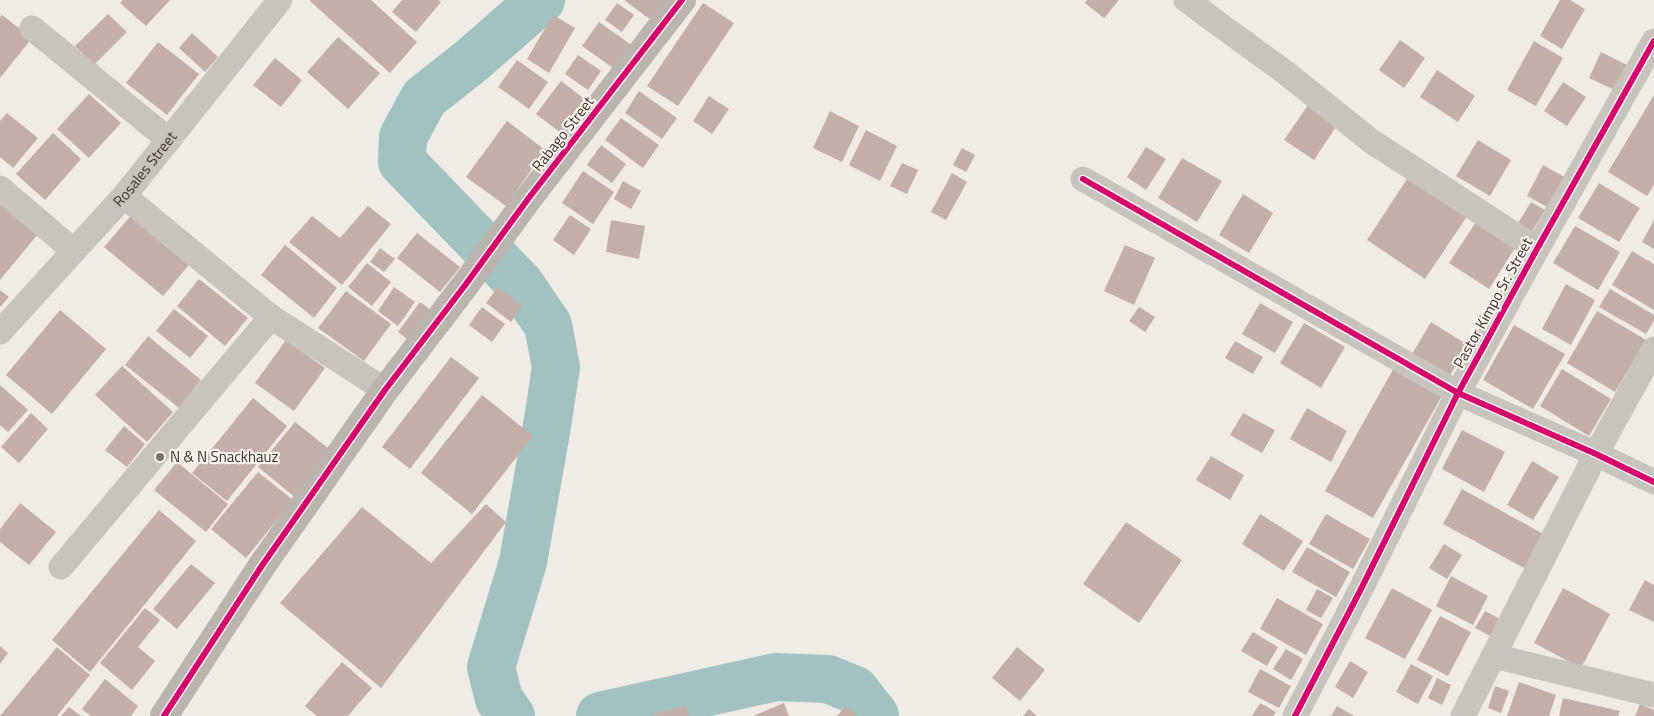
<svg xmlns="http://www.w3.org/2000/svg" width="1654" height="716" font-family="'Titillium Web',sans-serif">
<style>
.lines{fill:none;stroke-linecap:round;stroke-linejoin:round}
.river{stroke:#a1c2c1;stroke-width:48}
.building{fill:#c3afa7}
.street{stroke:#c9c3be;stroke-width:25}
.secondary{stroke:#bab3ae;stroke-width:28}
.cycleway-casing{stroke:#fbf5ee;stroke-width:9}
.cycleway{stroke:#d6006c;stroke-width:6}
.poi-dot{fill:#7a716c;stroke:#fbf5ee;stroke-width:2}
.labels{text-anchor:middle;stroke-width:4.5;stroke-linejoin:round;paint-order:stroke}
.street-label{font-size:15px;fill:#3b302b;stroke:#fbf5ee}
.poi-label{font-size:15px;fill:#3b302b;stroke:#fbf5ee;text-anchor:start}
</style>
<rect width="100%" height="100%" fill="#f0ebe5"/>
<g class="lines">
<!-- river -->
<path class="river" d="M511,716L499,699L491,667L523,562L547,426L556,367L548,325L520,284L402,162L403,137L424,98L471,61L541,0
M600,716L776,677L828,679L855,690L875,716"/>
</g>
<!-- building -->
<path class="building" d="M123,0H170L146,26L120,3Z
M311,0H371L417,42L390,73L310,1Z
M402,0H438L441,2L416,32L392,12Z
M624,0H672L655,23Z
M1087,0H1119L1104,18L1085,3Z
M1560,0H1570L1585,9L1562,49L1540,36Z
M617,3L634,15L622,32L605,20Z
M703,3L734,23L678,106L647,86Z
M108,14L127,32L94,65L75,46Z
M2,15L32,38L0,78V17Z
M553,15L575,28L549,73L527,59Z
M599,22L637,49L620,73L582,46Z
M192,33L218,57L205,72L179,48Z
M338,37L380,73L348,109L307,72Z
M1400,40L1425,58L1404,88L1379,70Z
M1534,41L1563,58L1536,106L1507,90Z
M158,42L199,74L167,115L126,83Z
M1601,52L1633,68L1621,93L1589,78Z
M578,55L601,71L588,90L565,74Z
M275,58L302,80L281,107L253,85Z
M517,60L548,82L529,109L498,87Z
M1437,70L1475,96L1458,122L1420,97Z
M561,81L591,104L566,137L536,114Z
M1563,82L1586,97L1567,126L1544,111Z
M639,91L677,118L662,139L625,113Z
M89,94L121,123L89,158L57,129Z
M1654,95V185L1647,196L1608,172Z
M709,96L729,109L712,134L693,121Z
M1308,105L1337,125L1314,160L1284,140Z
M830,111L859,126L842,162L813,148Z
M7,113L38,138L13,168L0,157V121Z
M621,118L659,145L643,168L605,140Z
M507,121L545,150L506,206L466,177Z
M866,130L897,146L880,181L849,165Z
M53,133L81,159L45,200L16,174Z
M1478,140L1511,160L1490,196L1456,176Z
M601,145L626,164L612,183L587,165Z
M1146,147L1166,159L1146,190L1127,177Z
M962,148L975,155L966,172L953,165Z
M1182,158L1222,181L1197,222L1158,198Z
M902,163L918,170L907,194L890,186Z
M1543,165L1570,180L1553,210L1527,196Z
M583,171L614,192L593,224L562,203Z
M952,173L967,182L946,220L931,212Z
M1409,176L1468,215L1425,279L1367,240Z
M623,181L641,191L631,209L614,199Z
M1599,183L1640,208L1619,242L1578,218Z
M1243,194L1273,213L1249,253L1219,235Z
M1531,202L1545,210L1529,236L1515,228Z
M2,204L38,234L0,280V206Z
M368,206L391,224L342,285L289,242L312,216L340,238Z
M134,212L193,260L163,296L104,247Z
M570,215L591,229L574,255L553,240Z
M1478,219L1517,245L1489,289L1449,263Z
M611,220L645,226L639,259L606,252Z
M1654,220V249L1642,242Z
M1575,226L1620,252L1598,290L1553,263Z
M417,233L460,267L440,292L397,258Z
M285,245L337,288L314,318L261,275Z
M1125,245L1155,258L1134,305L1104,291Z
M380,248L395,259L384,272L370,262Z
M1632,251L1654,264V310L1612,285Z
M367,263L391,282L372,306L348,287Z
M199,279L248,318L225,346L177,306Z
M1566,284L1595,300L1571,345L1542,329Z
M394,287L415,302L398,326L378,311Z
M498,287L522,306L511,322L486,303Z
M1610,289L1654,315V321L1646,334L1599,307Z
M0,290L9,297L0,307Z
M346,291L391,324L364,361L318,328Z
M420,302L440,317L418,347L398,332Z
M1260,303L1293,322L1275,353L1242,334Z
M482,307L505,324L492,342L469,325Z
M1139,307L1155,317L1145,332L1129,321Z
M174,309L208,336L190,358L156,331Z
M60,310L106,349L52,414L6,375Z
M1597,311L1646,340L1615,392L1567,363Z
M1431,322L1468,345L1446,382L1409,359Z
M1304,323L1345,347L1321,388L1280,363Z
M1514,325L1565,354L1533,409L1483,380Z
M148,336L201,380L179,408L125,365Z
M286,340L325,368L294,411L255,383Z
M1235,341L1263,357L1253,374L1225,358Z
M451,357L479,378L410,469L382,447Z
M122,366L173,412L147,442L95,395Z
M1395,366L1443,394L1373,518L1325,491Z
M1562,369L1611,399L1589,436L1540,406Z
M0,385L28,410L8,432L0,425Z
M482,395L533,436L472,514L421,473Z
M253,398L287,426L227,501L192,473Z
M1307,408L1347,431L1331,462L1290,439Z
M31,413L48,429L19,463L1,447Z
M1243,413L1275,430L1262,453L1230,435Z
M295,422L333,452L296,498L258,467Z
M124,426L145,444L127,467L105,450Z
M1462,430L1505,452L1484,492L1442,469Z
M1211,456L1244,475L1230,500L1196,480Z
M1532,461L1559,477L1533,520L1507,505Z
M177,462L228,504L206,532L154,490Z
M258,472L293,500L246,558L211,529Z
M1462,489L1545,535L1526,569L1443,524Z
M20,503L56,532L29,565L0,542V529Z
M486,504L506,522L381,688L280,603L362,507L431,563Z
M159,510L196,541L90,672L52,640Z
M1260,514L1303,541L1284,571L1242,544Z
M1326,514L1370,539L1353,569L1309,544Z
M1126,522L1182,560L1139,623L1083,584Z
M1444,544L1462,555L1447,579L1429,568Z
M1307,547L1350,572L1336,597L1292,572Z
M191,564L215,583L177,629L153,609Z
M1451,576L1488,596L1473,625L1436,606Z
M1645,580L1654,585V622L1629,610Z
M1392,588L1432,610L1405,659L1365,638Z
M1563,588L1610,614L1581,668L1534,643Z
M1317,589L1333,598L1321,618L1306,610Z
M1277,598L1323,624L1306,655L1260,629Z
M145,608L160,620L138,647L155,661L132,690L100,663Z
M1485,611L1502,620L1492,637L1475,628Z
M1440,616L1471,632L1448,676L1417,660Z
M1253,632L1278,647L1267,666L1241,651Z
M0,646L8,653L0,664Z
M57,647L90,675L57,716H0Z
M1017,647L1045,670L1020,701L992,678Z
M1286,649L1303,659L1291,680L1273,669Z
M1350,661L1368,672L1353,698L1335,687Z
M342,662L372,688L348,716H317L305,706Z
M1411,664L1433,676L1418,704L1396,692Z
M1260,669L1291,686L1279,708L1248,692Z
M1437,678L1451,685L1442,705L1428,698Z
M105,679L138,706L131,716H91L82,709Z
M1519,682L1556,695L1549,716H1507Z
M1495,686L1509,691L1501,713L1488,708Z
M1563,698L1620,711L1618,716H1559Z
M784,703L789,716H753Z
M1260,703L1276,712L1273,716H1252Z
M1640,704L1654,710V716H1635Z
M686,706L689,716H650V715Z
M846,706L858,716H837Z
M1337,706L1354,716H1331Z
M69,707L81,716H61Z
M1029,709L1037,716H1023Z"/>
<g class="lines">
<!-- street -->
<g class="street">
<path d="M1186,0L1286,73L1371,141L1537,249"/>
<path d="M32,28L169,140"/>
<path d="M1083,179L1458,393L1596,454L1654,482"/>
<path d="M0,188L74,251"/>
<path d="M124,196L271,317L385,390"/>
<path id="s1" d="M0,332L124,196L280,0"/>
<path d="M61,567L271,317"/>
<path d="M1494,656L1654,695"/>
<path d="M1295,716L1360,591L1458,393L1537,249L1654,41"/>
<path d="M1463,716L1596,454L1654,349"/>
</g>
<!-- secondary -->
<path class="secondary" d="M164,716L261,567L385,390L466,284L528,199L682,0"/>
<!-- cycleway casing -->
<g class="cycleway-casing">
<path id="cycleway" d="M1083,179L1458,393L1596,454L1654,482
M164,716L261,567L385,390L466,284L528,199L682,0
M1295,716L1360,591L1458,393L1537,249L1654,41"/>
</g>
<!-- cycleway -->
<use href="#cycleway" class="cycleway"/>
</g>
<!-- markers -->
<circle class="poi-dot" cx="160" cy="457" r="5"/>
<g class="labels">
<!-- street labels -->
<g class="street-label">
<text transform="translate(563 134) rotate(-52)" y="5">Rabago Street</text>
<text dy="5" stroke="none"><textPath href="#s1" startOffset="218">Rosales Street</textPath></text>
<text transform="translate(1493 303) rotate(-61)" y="5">Pastor Kimpo Sr. Street</text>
</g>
<!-- poi labels -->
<g class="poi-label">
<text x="170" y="462">N &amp; N Snackhauz</text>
</g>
</g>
</svg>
